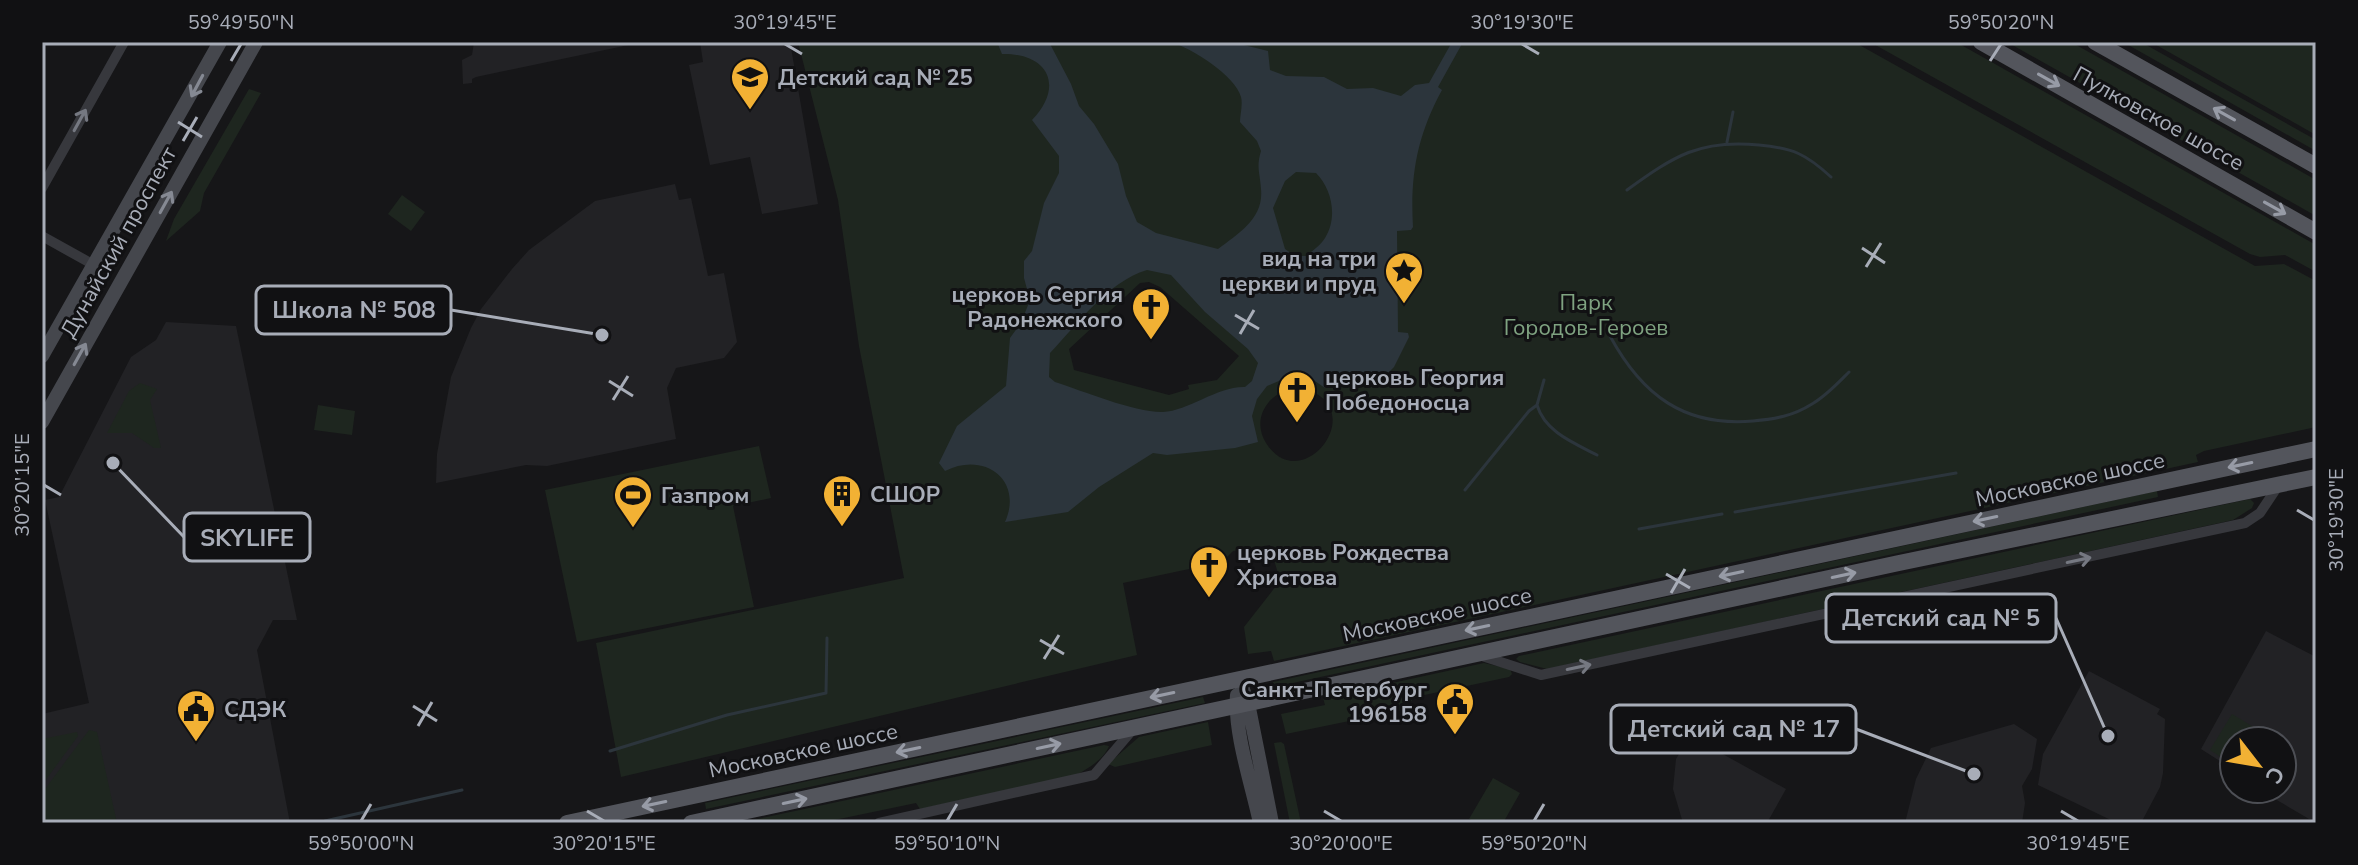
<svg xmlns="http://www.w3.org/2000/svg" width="2358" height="865" font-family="'Nunito Sans',sans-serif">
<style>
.built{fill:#222225}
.green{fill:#1e261f;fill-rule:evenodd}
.water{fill:#2c353c;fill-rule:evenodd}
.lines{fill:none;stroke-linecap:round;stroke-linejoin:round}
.stream{stroke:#2c353c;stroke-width:3}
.street{stroke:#37383d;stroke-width:10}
.secondary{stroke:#45474d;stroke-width:14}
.primary{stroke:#53555c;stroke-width:16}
.oneway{stroke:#979ba6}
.oneway2{stroke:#858993}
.oneway3{stroke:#757881}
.ticks{fill:none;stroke:#a8adb8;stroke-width:3}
.labels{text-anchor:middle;stroke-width:6;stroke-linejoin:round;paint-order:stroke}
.poi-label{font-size:22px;font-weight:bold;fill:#a8adb8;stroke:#111113;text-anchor:start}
.street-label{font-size:22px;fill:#a8adb8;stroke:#111113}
.park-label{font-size:22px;fill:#7fa381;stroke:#111113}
.leader{fill:none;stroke:#a8adb8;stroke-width:3}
.callout-dot{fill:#a8adb8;stroke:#111113;stroke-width:3}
.callout{fill:#111113;stroke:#a8adb8;stroke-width:3}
.callout-label{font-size:24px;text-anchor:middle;font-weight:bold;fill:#a8adb8}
.neatline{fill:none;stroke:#a8adb8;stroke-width:3}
.ticks-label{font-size:20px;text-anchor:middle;fill:#a8adb8}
</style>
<rect width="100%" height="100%" fill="#161618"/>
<!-- built -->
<path class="built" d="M474,42H643L476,77L472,79V83L463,84L462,60L472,55Z
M700,42H790L818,204L762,214L750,157L710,165L689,65L703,62Z
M675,184L679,200L691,198L708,276L724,273L737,342L724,358L676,368L667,388L676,439L547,466L526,465L436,483L437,454L451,377L471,328L481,309L512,269L529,250L595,201Z
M166,322L236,326L297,620H273L257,650L290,823H42V714L89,703L45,500L59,497L131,357L156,340Z
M2266,631L2316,657V823L2258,789H2282V741H2234V770L2201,749Z
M2089,671L2160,709L2157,714L2165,719L2163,773L2160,787L2141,823H2117L2038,785L2043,754Z
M2014,724L2037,739L2032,769L2022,786L2025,803L2022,823H1905L1916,779L1931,748Z
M1690,736L1786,789L1767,823H1683L1673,789L1676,759Z"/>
<!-- green -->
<path class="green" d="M798,42H1854L2255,266L2284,264L2316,281V427L2204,451L2196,455L2198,462L1274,661L1271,651L1248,654L1244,627L1280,581L1270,545L1233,551L1222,562L1123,583L1137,655L621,777L596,643L904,578L859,346L838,200ZM1149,282L1160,287L1239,356L1217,380L1188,385L1189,389L1169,395L1074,370L1069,349L1140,283ZM1301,388C1374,405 1303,500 1266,443C1249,416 1273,387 1301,388Z
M1870,42H1956L2316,245V272L2285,255L2260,257L2250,254Z
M2007,42H2071L2316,180V216Z
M2123,42H2141L2316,140V151Z
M2151,42H2316V135Z
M249,89L261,93L204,193L200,211L166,241L174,219Z
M402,195L425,212L411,231L388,214Z
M140,383L157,389L150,400L161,448H154L132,433H107L129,391Z
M318,405L355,411L352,435L314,430Z
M759,446L771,498L733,506L754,607L577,642L545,490Z
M2157,491L2158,497L1274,687L1273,682Z
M2250,499L2254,503L2252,508L2233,520L1547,669L1520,662L1516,659L1519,656Z
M1484,663L1510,669L1512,674L1509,677L1415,697L1403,710L1286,734L1281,714L1325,705L1323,698Z
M1203,697L1205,703L706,809L705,803Z
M2232,714L2265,734L2258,741H2234L2233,765L2210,750Z
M1208,722L1212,745L1115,767L1108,764L1139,737Z
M89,730L97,732L117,823H42V793Z
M77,732L78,736L42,785V739Z
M1281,742L1284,744L1301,823H1290L1274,743Z
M1104,745L1109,746C1104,759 1089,768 1076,775L920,809L916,803L820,823H739Z
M1493,778L1520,793L1503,823H1477L1469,819Z"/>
<!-- water -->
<path class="water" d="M997,42H1049L1071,84L1079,106L1094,124L1118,164L1126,196L1137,222L1156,233L1218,249C1239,233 1264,218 1261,189C1260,173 1256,167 1261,151L1257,141L1240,122C1240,115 1243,104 1241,97C1235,75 1191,48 1171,42H1232L1268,51L1270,70L1286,76L1324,77L1347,89L1373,88L1401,96L1415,85L1429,83L1452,42H1463L1438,87L1442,90C1417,136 1410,175 1413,227L1411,230L1397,231L1398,332L1408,333L1409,337L1394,367L1380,381L1325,388L1312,379L1293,375L1267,386L1257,399L1252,416L1258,442L1235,448L1167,455L1153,453L1099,487L1068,512L1005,522C1024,479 983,451 945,471L939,463L957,426L1006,386L1010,338L1021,323L1030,300L1024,278V261L1032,251L1044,203L1059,173V156L1032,120C1065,86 1048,53 1002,54ZM1296,172L1316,173C1332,189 1338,217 1325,238C1321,245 1312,251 1306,256H1295L1285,249L1273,208L1285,181ZM1147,270L1171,275L1205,312L1248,349L1258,363L1252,381L1245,387C1218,386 1188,411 1163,412C1136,413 1083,391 1055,382L1049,377L1050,353C1078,324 1107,282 1147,270Z"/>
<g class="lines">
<!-- stream -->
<path class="stream" d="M1727,142L1733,112
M1627,190C1674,156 1700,139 1759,145C1793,148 1806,154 1831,177
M1610,336C1642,395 1684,427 1753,421C1775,419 1793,416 1812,404C1826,396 1838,383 1849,372
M1544,380L1537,405C1545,432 1574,443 1597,455
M1465,490L1529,411L1537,405
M1735,512L1956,473
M1639,529L1722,514
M610,751L727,715L826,693L827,638
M325,821L462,790"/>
<!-- street -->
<path class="street" d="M42,188L124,42
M42,236L94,265
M1479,655L1541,675L2245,523L2260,513L2280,483
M879,823L1094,775L1134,728"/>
<!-- secondary -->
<path class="secondary" d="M42,356L220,42
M42,422L256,42
M1239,679L1248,703L1272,823
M1237,695C1234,733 1252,785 1260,823"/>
<!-- primary -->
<path class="primary" d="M1981,42L2316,232
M2095,42L2316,166
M567,823L2316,449
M691,823L1899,563L2316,477"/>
</g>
<!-- one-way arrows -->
<defs><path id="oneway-shaft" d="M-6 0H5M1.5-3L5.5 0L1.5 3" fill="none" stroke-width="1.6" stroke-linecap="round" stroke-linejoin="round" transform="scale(2)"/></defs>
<g class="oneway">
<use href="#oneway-shaft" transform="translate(2049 80) rotate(29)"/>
<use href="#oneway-shaft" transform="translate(2224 114) rotate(-151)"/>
<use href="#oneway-shaft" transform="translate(2275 208) rotate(29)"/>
<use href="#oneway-shaft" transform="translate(2240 465) rotate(168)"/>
<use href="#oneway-shaft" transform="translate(1985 519) rotate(168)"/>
<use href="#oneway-shaft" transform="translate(1731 574) rotate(168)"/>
<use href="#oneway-shaft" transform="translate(1844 575) rotate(-12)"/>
<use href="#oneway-shaft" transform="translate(1477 628) rotate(168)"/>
<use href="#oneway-shaft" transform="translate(1162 695) rotate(168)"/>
<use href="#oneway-shaft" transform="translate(1049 746) rotate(-12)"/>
<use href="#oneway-shaft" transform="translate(908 750) rotate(168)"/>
<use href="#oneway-shaft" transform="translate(795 801) rotate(-12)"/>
<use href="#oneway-shaft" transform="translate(654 804) rotate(168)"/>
</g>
<g class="oneway2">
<use href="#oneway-shaft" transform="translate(197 86) rotate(118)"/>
<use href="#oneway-shaft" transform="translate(166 202) rotate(-61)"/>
<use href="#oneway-shaft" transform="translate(80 354) rotate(-61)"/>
</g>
<g class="oneway3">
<use href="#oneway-shaft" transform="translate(80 120) rotate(-61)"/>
<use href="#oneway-shaft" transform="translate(2079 560) rotate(-12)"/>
<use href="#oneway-shaft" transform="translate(1579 667) rotate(-12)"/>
</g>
<!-- ticks -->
<path class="ticks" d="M785,44L802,54M1522,44L1539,54M231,61L241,44M1990,61L2001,44M178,122L202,137M183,141L197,117M1862,248L1885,263M1866,267L1881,243M1235,315L1259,329M1240,334L1254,310M609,381L633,396M613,400L628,376M44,485L61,495M2297,510L2314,520M1666,574L1690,588M1671,593L1685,569M1040,640L1064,654M1044,659L1059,635M413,706L437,721M418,726L432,702M587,811L604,821M1324,811L1341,821M2061,811L2078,821M361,821L371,804M947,821L957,804M1534,821L1544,804"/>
<!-- icons -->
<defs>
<g id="school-pin" transform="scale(2)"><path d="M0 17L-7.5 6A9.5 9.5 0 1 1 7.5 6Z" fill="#f2b134" stroke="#111113"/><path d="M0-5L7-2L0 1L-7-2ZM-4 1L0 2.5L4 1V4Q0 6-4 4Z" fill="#111"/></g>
<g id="sight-pin" transform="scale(2)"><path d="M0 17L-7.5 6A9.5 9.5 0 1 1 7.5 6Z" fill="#f2b134" stroke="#111113"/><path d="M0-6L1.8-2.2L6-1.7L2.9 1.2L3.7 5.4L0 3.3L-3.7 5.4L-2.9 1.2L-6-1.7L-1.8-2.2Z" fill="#111"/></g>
<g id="church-pin" transform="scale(2)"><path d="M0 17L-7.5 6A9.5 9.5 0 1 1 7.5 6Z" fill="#f2b134" stroke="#111113"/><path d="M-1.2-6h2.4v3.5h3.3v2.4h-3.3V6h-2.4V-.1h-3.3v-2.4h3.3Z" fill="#111"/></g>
<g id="building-pin" transform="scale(2)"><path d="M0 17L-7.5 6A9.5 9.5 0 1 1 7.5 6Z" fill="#f2b134" stroke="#111113"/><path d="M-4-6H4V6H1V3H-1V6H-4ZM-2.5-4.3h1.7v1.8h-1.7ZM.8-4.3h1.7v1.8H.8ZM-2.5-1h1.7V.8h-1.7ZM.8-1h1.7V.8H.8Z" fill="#111"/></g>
<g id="stadium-pin" transform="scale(2)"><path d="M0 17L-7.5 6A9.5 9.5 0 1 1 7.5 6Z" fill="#f2b134" stroke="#111113"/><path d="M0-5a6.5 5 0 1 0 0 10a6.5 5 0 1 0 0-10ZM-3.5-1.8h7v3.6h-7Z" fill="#111"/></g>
<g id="civic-pin" transform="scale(2)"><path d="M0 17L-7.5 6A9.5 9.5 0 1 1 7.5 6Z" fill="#f2b134" stroke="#111113"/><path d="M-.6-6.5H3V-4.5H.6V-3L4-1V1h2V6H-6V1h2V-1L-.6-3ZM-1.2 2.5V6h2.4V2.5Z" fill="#111"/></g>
</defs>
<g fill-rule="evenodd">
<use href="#school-pin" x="750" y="77"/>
<use href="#sight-pin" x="1404" y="271"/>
<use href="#church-pin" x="1151" y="307"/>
<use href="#church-pin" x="1297" y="390"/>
<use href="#building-pin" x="842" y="494"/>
<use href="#stadium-pin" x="633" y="495"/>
<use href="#church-pin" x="1209" y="565"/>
<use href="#civic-pin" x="1455" y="702"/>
<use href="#civic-pin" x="196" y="709"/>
</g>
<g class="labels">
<!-- poi labels -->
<g class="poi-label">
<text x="778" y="85">Детский сад № 25</text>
<text x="1376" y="266" text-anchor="end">вид на три<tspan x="1376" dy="25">церкви и пруд</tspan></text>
<text x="1123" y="302" text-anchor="end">церковь Сергия<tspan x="1123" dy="25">Радонежского</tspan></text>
<text x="1325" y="385">церковь Георгия<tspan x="1325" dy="25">Победоносца</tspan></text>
<text x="870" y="502">СШОР</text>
<text x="661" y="503">Газпром</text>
<text x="1237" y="560">церковь Рождества<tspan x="1237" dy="25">Христова</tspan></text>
<text x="1427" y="697" text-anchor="end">Санкт-Петербург<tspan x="1427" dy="25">196158</tspan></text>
<text x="224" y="717">СДЭК</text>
</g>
<!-- street labels -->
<g class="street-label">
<text transform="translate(2159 118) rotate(29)" y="8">Пулковское шоссе</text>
<text transform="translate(118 242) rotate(-61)" y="8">Дунайский проспект</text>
<text transform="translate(2070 479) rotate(-12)" y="8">Московское шоссе</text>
<text transform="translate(1437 614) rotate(-12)" y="8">Московское шоссе</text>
<text transform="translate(803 750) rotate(-12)" y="8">Московское шоссе</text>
</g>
<!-- park labels -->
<g class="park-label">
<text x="1586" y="310">Парк<tspan x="1586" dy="25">Городов-Героев</tspan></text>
</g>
</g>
<!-- callouts -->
<path class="leader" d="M602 335L451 310M113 463L184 537M2108 736L2056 618M1974 774L1856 729"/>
<g class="callout-dot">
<circle cx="602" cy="335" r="8"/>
<circle cx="113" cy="463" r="8"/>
<circle cx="2108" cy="736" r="8"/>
<circle cx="1974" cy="774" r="8"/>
</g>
<g class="callout">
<rect x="256" y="286" width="195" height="48" rx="8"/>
<rect x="184" y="513" width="126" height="48" rx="8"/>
<rect x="1826" y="594" width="230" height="48" rx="8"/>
<rect x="1611" y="705" width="245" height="48" rx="8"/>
</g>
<g class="callout-label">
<text x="354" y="318">Школа № 508</text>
<text x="247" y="546">SKYLIFE</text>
<text x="1941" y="626">Детский сад № 5</text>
<text x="1734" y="737">Детский сад № 17</text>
</g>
<!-- border -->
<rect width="2358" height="865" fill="none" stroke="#111113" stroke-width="88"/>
<!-- north arrow -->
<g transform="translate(2258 765) rotate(121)"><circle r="38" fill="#111113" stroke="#4d4f55" stroke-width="2"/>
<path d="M0-6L14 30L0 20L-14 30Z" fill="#f2b134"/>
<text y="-12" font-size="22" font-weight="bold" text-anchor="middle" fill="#a8adb8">С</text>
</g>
<rect x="44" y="44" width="2270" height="777" class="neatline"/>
<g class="ticks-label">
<text x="241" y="29">59°49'50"N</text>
<text x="785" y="29">30°19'45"E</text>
<text x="1522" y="29">30°19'30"E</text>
<text x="2001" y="29">59°50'20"N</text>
<text transform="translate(22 485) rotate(-90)" y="7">30°20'15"E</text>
<text transform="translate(2336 520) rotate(-90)" y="7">30°19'30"E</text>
<text x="361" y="850">59°50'00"N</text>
<text x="604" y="850">30°20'15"E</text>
<text x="947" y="850">59°50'10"N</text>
<text x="1341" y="850">30°20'00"E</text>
<text x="1534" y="850">59°50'20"N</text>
<text x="2078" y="850">30°19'45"E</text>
</g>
</svg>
